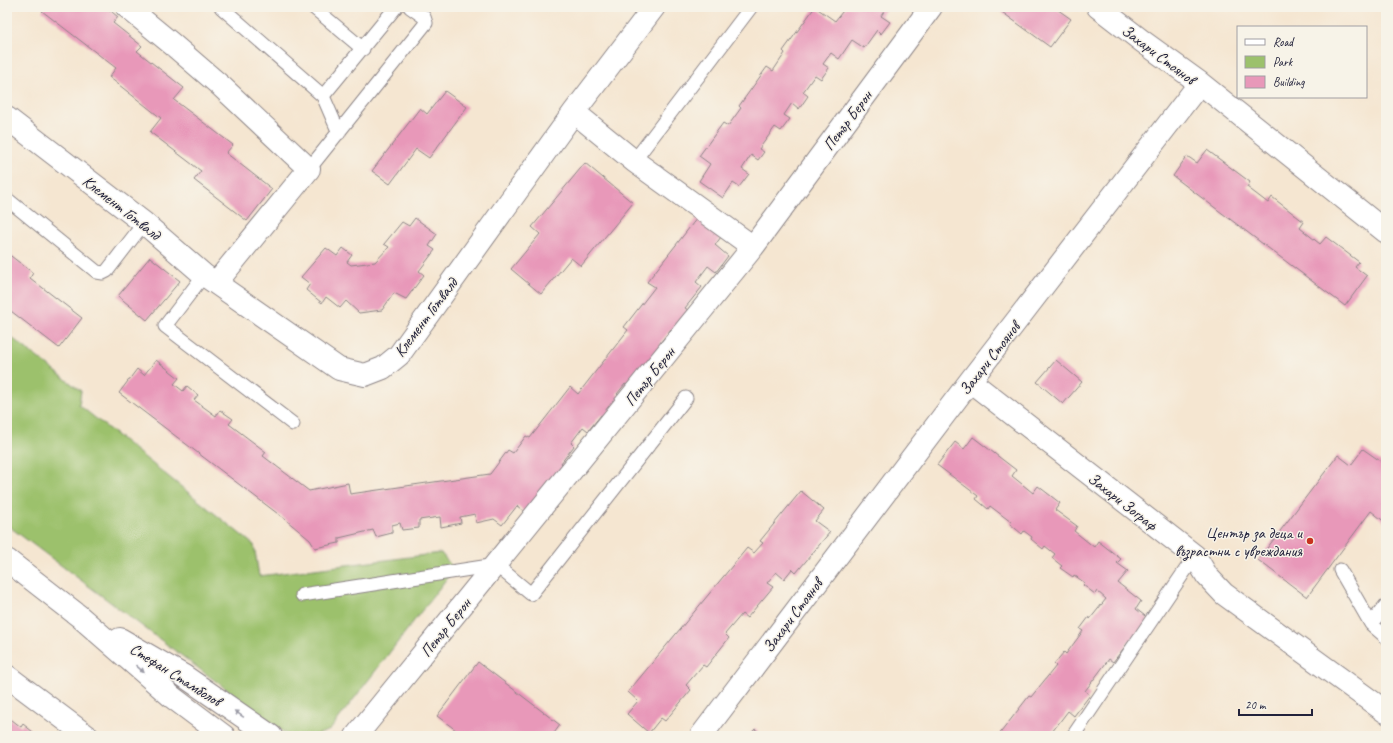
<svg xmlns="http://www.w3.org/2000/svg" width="1393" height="743" font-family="Caveat,sans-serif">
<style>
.green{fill:#9cc16c;stroke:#5f7254}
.building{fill:#e898b9}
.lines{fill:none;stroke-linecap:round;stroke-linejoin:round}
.service-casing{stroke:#8c8486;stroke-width:15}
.minor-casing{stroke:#8c8486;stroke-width:24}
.tertiary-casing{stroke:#8c8486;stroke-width:24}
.service{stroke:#fff;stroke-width:13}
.minor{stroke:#fff;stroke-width:22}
.tertiary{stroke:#fff;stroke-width:22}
.oneway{fill:#9c9ca7}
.poi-dot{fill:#c8321e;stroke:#f7f3e8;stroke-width:1.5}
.labels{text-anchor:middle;stroke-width:3;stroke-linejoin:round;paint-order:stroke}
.street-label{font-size:16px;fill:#22223b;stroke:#f7f3e8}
.poi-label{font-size:16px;fill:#22223b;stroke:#f7f3e8;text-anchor:end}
</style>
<rect width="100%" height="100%" fill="#f7f3e8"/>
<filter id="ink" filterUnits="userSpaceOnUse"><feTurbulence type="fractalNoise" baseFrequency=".025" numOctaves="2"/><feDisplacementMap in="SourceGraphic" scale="8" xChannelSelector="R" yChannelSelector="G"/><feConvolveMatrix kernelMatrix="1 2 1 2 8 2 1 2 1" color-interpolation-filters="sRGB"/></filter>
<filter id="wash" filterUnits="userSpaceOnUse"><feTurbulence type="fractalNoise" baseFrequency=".012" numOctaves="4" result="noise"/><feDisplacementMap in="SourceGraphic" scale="16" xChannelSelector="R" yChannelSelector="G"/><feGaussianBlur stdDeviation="0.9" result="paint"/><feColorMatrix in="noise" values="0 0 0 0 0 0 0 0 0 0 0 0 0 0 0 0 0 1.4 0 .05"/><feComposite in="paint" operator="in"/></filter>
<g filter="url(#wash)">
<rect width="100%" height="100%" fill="#f5e6d1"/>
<!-- green -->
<path class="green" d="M7,334L81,391L79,405L254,545L259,576L441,553L454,569L330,730L314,736H289L7,525Z"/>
<g id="blocks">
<!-- building -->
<path class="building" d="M46,7H106L118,17L113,23L142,46L137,51L184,88L174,100L233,145L226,153L272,189L247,221L194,180L201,171L150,132L161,118L109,77L116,68L42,11Z
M815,7L835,21L846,7H887L881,16L890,22L881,34L877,30L864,48L852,40L839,59L831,53L823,64L829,68L821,79L815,75L803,92L808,96L799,109L792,103L784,115L790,119L781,131L775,127L759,149L764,152L758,160L751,155L742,169L749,174L739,187L733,183L723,198L699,181L710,164L699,156L723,123L728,126L741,108L739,106L767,67L773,71L785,53L783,51Z
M995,7H1054L1071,19L1050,47Z
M445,91L467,107L429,158L416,149L390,184L372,171L420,108L427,114Z
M1207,150L1250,182L1247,187L1268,203L1272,197L1304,222L1300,228L1320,244L1326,237L1359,262L1355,267L1367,276L1345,306L1173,176L1187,156L1197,163Z
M585,163L633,203L581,266L571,258L541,294L511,269L540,234L532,227Z
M415,218L437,234L429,246L435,250L419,271L424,275L406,299L394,293L382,310L359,313L346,301L340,308L326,297L322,303L306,290L310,284L301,277L326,248L337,256L343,248L352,255L347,262L351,265L375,262L389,247L384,244L402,222L409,226Z
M697,218L721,237L715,245L728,256L716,272L708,266L696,282L702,287L685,308L692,313L677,333L671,329L660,343L666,348L633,389L625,384L617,394L622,398L606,418L601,415L588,431L583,427L571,443L574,446L561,463L568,470L525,512L517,506L502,525L494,519L476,523L475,514L460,517L461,523L441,527L440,517L419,520V528L402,530L400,523L392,525V533L376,537L373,530L339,538V543L315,548L310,540L286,520L119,393L137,369L144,375L156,360L179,378L174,384L183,391L187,386L198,395L194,400L216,416L220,410L233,419L229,424L266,452L263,456L309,491L348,483L350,494L490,474L508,450L513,453L526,436L530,438L570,387L578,394L628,330L624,327L655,287L647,282Z
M7,253L33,273L30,278L82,318L59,348L7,308V304L9,301L7,299Z
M150,257L180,281L147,320L118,296Z
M1056,360L1082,382L1063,404L1037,382Z
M973,437L1016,470L1012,476L1033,493L1038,486L1060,503L1055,510L1077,526L1074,531L1094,547L1098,541L1121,559L1117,563L1128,571L1118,583L1141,601L1136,609L1149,619L1132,642L1130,640L1113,662L1109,659L1085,691L1090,695L1074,716L1068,711L1052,732L1056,736H998L1029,696L1031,697L1056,666L1054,664L1064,652L1066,654L1083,631L1080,629L1089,617L1090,619L1106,599L1097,591L1095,594L1083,585L1085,583L1074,575L1073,577L1060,568L1062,566L1052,558L1055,554L1045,546L1043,549L1031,539L1032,537L1024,531L1022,534L1010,524L1011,522L990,506L988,509L976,499L978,496L937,465L955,442L964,449Z
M1363,449L1386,465V523L1371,511L1307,597L1258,560L1338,455L1351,465Z
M801,491L824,510L815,521L830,532L796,573L792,569L784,579L776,572L767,583L773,587L747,618L742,614L725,634L729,638L706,667L703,665L686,685L691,690L665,721L661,718L649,733L627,714L638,701L628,692L747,548L754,553L763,543L760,541Z
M478,662L560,725L552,736H464L437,716Z
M7,716L21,727L23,724L33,732L30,736H7Z
M755,729L764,736H749Z"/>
</g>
</g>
<g filter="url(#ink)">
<use href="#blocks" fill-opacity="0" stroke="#8c8486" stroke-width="1"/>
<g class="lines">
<!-- service casing -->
<g class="service-casing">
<path id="service" d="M221,7L323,96L396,7
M313,7L363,49
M323,96L339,133
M634,161L751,7
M309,169L426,23L424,17L410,7
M7,199L97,272L103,273L107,271L144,223
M204,275L165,326L293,424
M1340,570L1371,624
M302,595L496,565L531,594L686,398
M1386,605L1371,624L1386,637
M1073,736L1195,556"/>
</g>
<!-- minor casing -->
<g class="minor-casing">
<path id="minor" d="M127,7L172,44L222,87L309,169L216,283
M1200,83L1386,232
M574,112L634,161L753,247
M7,118L144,223L204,275L339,369L365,375L383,368L399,355L574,112L654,7
M970,381L1195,556L1207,576L1224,594L1386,712
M7,676L87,736
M356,736L753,247L931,7
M701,736L970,381L1200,83L1142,41L1098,7"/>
</g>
<!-- tertiary casing -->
<g class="tertiary-casing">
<path id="tertiary" d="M7,560L79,616L172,697L224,736
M120,639L184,676L271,736"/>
</g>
<!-- service -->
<use href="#service" class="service"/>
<!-- minor -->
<use href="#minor" class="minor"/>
<!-- tertiary -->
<use href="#tertiary" class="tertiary"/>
</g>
<!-- one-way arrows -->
<defs><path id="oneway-solid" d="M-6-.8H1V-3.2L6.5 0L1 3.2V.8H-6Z"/></defs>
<g class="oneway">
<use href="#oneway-solid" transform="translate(140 669) rotate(41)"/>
<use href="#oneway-solid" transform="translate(239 714) rotate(-145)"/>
</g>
</g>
<!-- markers -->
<circle class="poi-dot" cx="1310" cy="541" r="4"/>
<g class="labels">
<!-- street labels -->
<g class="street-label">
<text transform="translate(1159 54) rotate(37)" y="6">Захари Стоянов</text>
<text transform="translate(847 120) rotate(-53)" y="6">Петър Берон</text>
<text transform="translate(122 207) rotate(38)" y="6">Клемент Готвалд</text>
<text transform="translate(425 317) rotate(-53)" y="6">Клемент Готвалд</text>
<text transform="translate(989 358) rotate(-52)" y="6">Захари Стоянов</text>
<text transform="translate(649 376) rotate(-51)" y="6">Петър Берон</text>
<text transform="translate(1123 501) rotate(38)" y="6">Захари Зограф</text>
<text transform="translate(792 615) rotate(-53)" y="6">Захари Стоянов</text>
<text transform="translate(445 627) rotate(-51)" y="6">Петър Берон</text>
<text transform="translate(176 674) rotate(32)" y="6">Стефан Стамболов</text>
</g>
<!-- poi labels -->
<g class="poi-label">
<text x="1302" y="538">Център за деца и<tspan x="1302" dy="18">възрастни с увреждания</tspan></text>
</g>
</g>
<!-- margin -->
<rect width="1393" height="743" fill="none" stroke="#f7f3e8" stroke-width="24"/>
<!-- legend -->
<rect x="1237" y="26" width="130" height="72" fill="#f7f3e8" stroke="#a29fa3"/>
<rect x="1245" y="39" width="20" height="6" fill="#ffffff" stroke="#a29fa3"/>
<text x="1273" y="46" font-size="12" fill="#22223b">Road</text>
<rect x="1245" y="56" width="20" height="12" fill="#9cc16c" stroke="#a29fa3"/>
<text x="1273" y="66" font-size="12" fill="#22223b">Park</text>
<rect x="1245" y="76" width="20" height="12" fill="#e898b9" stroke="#a29fa3"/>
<text x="1273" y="86" font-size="12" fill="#22223b">Building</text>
<!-- scale -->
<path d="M1239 709v6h73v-6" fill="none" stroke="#22223b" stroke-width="2"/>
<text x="1245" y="709" font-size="12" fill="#22223b" stroke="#f7f3e8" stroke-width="3" paint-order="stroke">20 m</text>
</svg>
